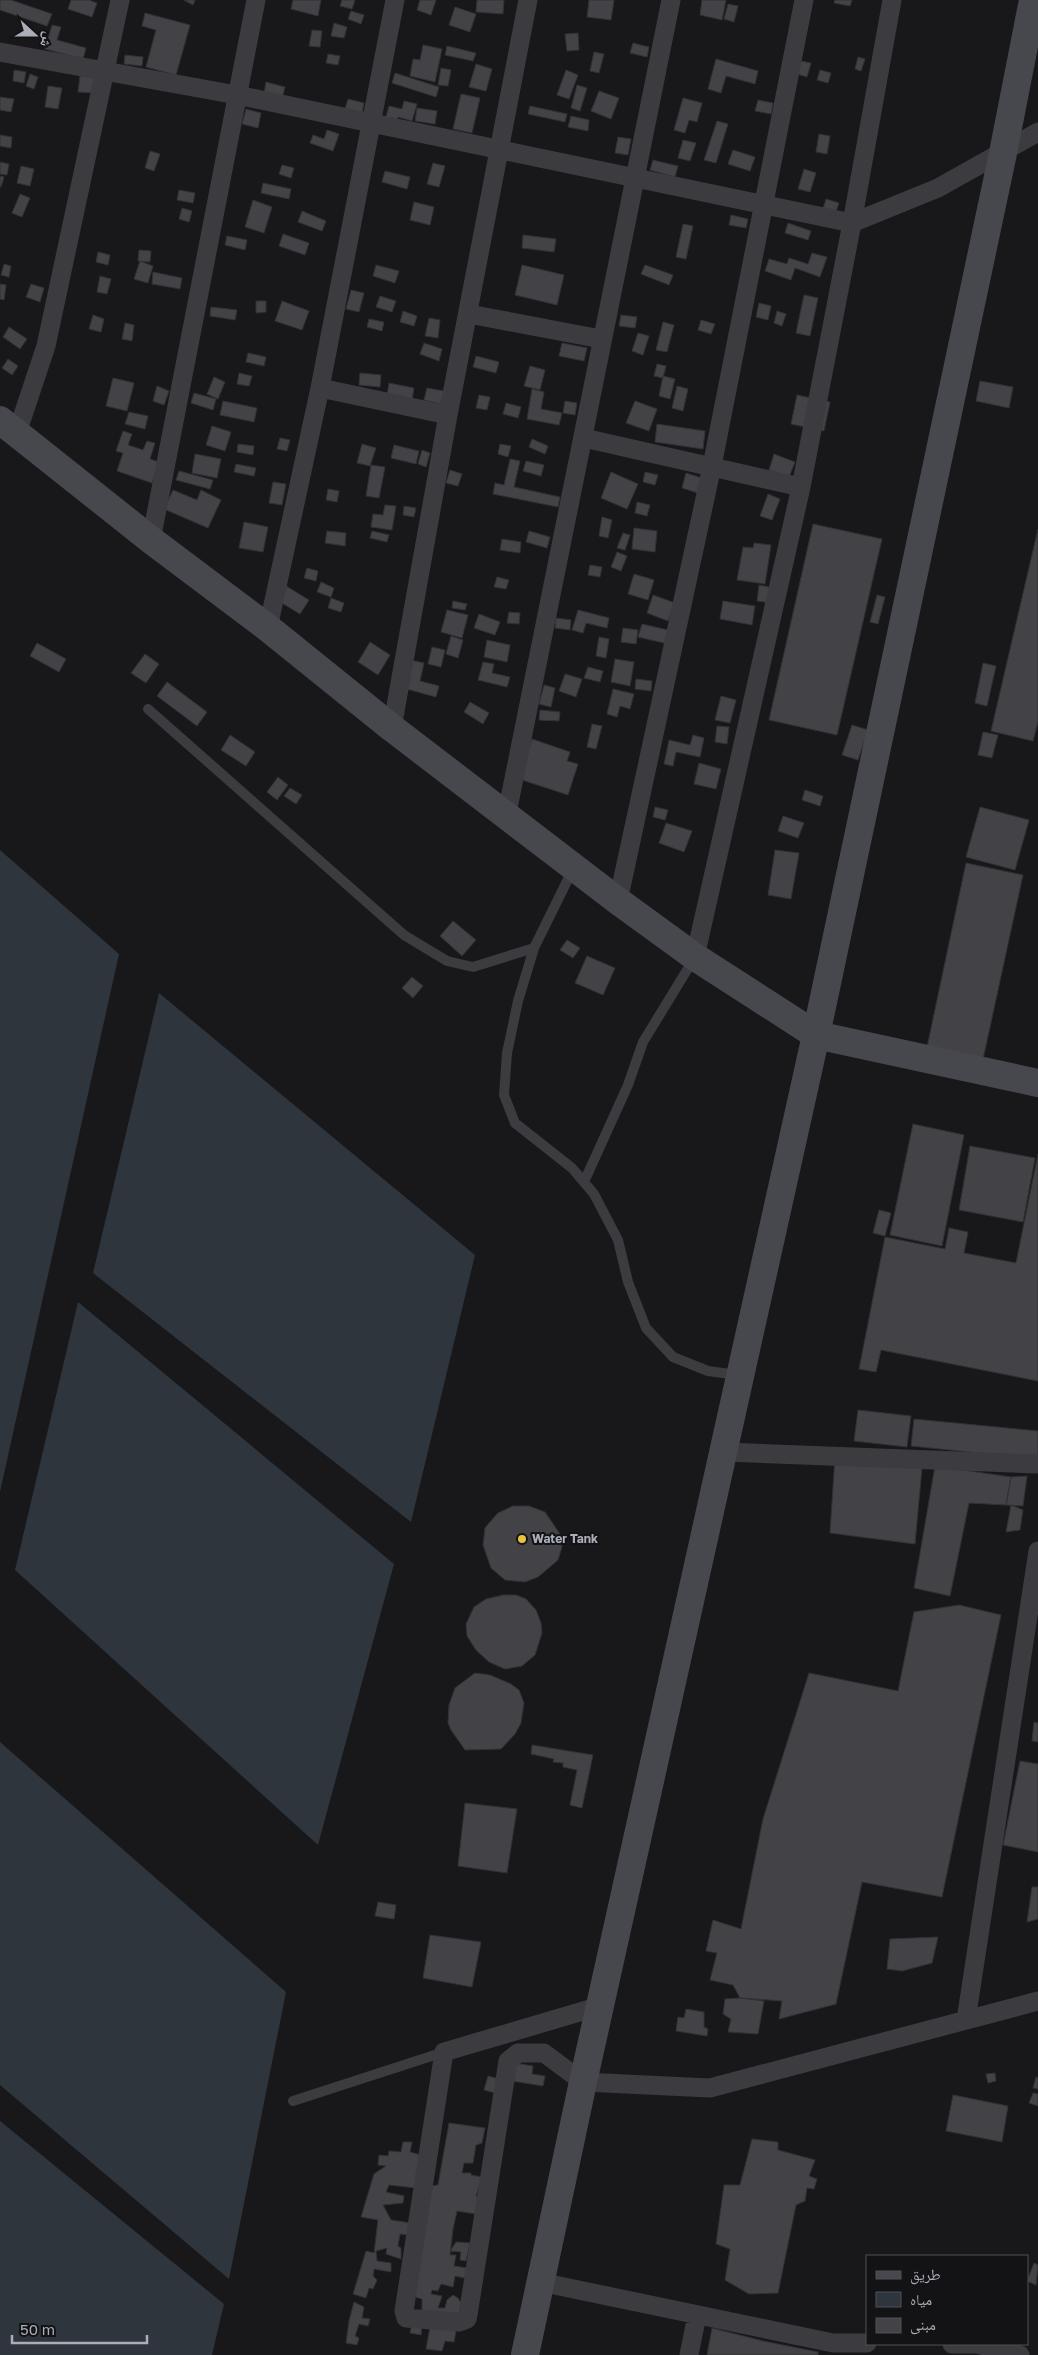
<svg xmlns="http://www.w3.org/2000/svg" width="1038" height="2355" font-family="'Golos Text','Noto Naskh Arabic',sans-serif">
<style>
.water{fill:#2e353d}
.building{fill:#424247;stroke:#323235}
.lines{fill:none;stroke-linecap:round;stroke-linejoin:round}
.lane{stroke:#3b3b40;stroke-width:10}
.street{stroke:#3b3b40;stroke-width:19}
.secondary{stroke:#47484e;stroke-width:28}
.poi-dot{fill:#e9c241;stroke:#131315;stroke-width:2}
.labels{text-anchor:middle;stroke-width:4;stroke-linejoin:round;paint-order:stroke}
.poi-label{font-size:12px;font-weight:bold;fill:#abadb9;stroke:#131315;text-anchor:start}
</style>
<rect width="100%" height="100%" fill="#18181a"/>
<!-- water -->
<path class="water" d="M0,850L119,954L0,1492Z
M159,993L475,1255L411,1522L93,1273Z
M78,1302L394,1564L318,1845L15,1570Z
M0,1742L286,1992L229,2279L0,2085Z
M0,2121L224,2304L212,2355H0Z"/>
<!-- building -->
<path class="building" d="M0,0H11L52,14L47,26L0,10Z
M71,0H89L97,3L92,17L68,9Z
M184,0H195L193,5Z
M293,0H321L318,16L291,9Z
M342,0H355L352,9L340,6Z
M420,0H436L431,15L417,10Z
M477,0H504L503,14L476,12Z
M589,0H614L611,20L587,17Z
M702,0H726L722,20L700,15Z
M835,0H852L850,6L834,3Z
M728,4L738,6L734,22L724,19Z
M455,7L476,14L470,32L449,25Z
M351,11L364,15L361,24L348,19Z
M145,13L190,25L176,75L146,67L156,30L142,26Z
M334,23L347,27L344,38L331,36Z
M52,25L61,27L57,40L86,48L83,59L45,49Z
M312,30L322,31L320,47L309,46Z
M578,33L579,50L567,51L565,34Z
M633,43L649,47L647,57L630,53Z
M423,45L442,49L435,82L410,76L413,59L420,60Z
M447,46L476,53L473,61L445,55Z
M594,52L604,54L599,73L590,71Z
M328,54L340,56L338,65L326,63Z
M125,55L143,57L142,66L124,64Z
M858,57L865,59L861,71L855,69Z
M716,59L758,71L755,84L726,76L721,93L708,89Z
M801,61L811,63L807,77L797,74Z
M476,64L492,69L486,91L469,87Z
M441,68L451,70L448,86L438,85Z
M14,70L26,72L24,83L13,81Z
M566,70L578,75L569,99L557,95Z
M820,70L831,73L828,83L817,80Z
M395,73L439,87L436,97L392,83Z
M30,74L38,77L34,89L26,86Z
M80,76L97,78L95,93L78,92Z
M266,82L285,87L282,98L264,94Z
M577,85L587,88L580,111L571,108Z
M48,86L62,88L58,109L45,107Z
M599,91L619,98L611,119L591,111Z
M461,94L480,98L472,133L453,129Z
M0,97L14,99L11,112L0,110Z
M683,98L702,103L697,122L689,120L685,133L674,130Z
M348,99L364,103L362,113L345,109Z
M758,100L773,103L771,114L755,111Z
M404,101L417,104L412,121L398,117L396,127L384,124L389,106L402,109Z
M530,106L567,114L565,122L528,114Z
M417,108L437,111L435,124L415,121Z
M246,109L261,113L258,128L242,124Z
M571,116L589,120L588,131L568,127Z
M717,121L728,124L716,163L704,160Z
M327,130L339,134L333,151L310,143L313,135L324,139Z
M819,134L830,136L827,154L816,152Z
M0,135L12,137L11,148L0,146Z
M618,137L631,139L628,155L615,153Z
M683,140L696,143L690,161L678,158Z
M733,150L755,157L750,171L728,164Z
M150,151L160,154L154,171L145,168Z
M653,160L678,166L675,177L650,170Z
M0,162L9,164L7,175L0,174Z
M433,163L445,166L439,187L427,184Z
M282,165L294,168L291,178L279,174Z
M21,166L34,169L30,186L17,183Z
M804,169L816,173L810,192L798,189Z
M385,171L410,177L407,189L382,182Z
M0,176L4,177L1,187H0Z
M263,183L291,189L289,199L261,193Z
M179,190L195,193L193,203L177,200Z
M20,194L30,198L22,217L12,213Z
M826,199L839,203L834,217L822,212Z
M253,200L272,207L264,233L245,227Z
M414,202L434,207L430,225L410,220Z
M182,208L192,211L189,222L179,219Z
M302,211L326,221L322,231L298,222Z
M731,215L748,219L746,228L729,225Z
M788,223L811,231L808,240L785,233Z
M683,224L693,226L686,259L676,257Z
M283,234L309,243L305,255L279,246Z
M523,235L556,239L554,252L522,248Z
M227,236L247,240L245,250L225,245Z
M139,250L151,251L150,262L138,261Z
M98,252L110,255L108,265L96,262Z
M812,253L827,257L820,277L795,268L791,280L765,271L769,259L787,264L789,258L808,264Z
M140,261L153,266L148,283L134,279Z
M4,264L11,266L9,277L1,275Z
M376,265L399,271L395,283L373,276Z
M522,265L564,275L557,305L515,295Z
M645,265L673,275L669,285L641,274Z
M153,272L182,278L180,289L152,284Z
M100,276L111,279L107,294L97,292Z
M0,284L6,285L4,300L0,299Z
M31,284L44,288L40,302L26,297Z
M351,290L364,293L359,312L346,309Z
M804,295L818,298L810,336L796,333Z
M380,296L396,301L392,312L376,307Z
M256,301H266V312L256,313Z
M282,301L309,311L302,330L275,321Z
M759,303L771,306L768,320L756,317Z
M211,307L237,310L235,320L210,316Z
M403,311L417,316L414,326L400,322Z
M777,311L786,314L782,326L774,323Z
M93,315L104,319L101,332L89,329Z
M621,315L637,317L635,328L619,326Z
M429,318L440,320L438,338L425,336Z
M369,319L384,322L382,331L367,327Z
M701,320L715,324L711,334L698,330Z
M663,322L674,325L667,352L656,350Z
M125,323L134,325L132,341L122,339Z
M9,327L27,339L20,349L3,337Z
M638,333L649,336L643,355L632,351Z
M424,343L442,349L439,361L420,354Z
M562,343L587,348L584,361L559,356Z
M248,353L266,357L264,366L246,362Z
M476,356L499,362L496,373L473,367Z
M8,359L18,366L12,375L2,368Z
M657,364L666,366L663,378L654,376Z
M530,366L545,370L540,390L524,386Z
M239,373L252,376L249,386L237,384Z
M360,373L381,375L380,387L359,385Z
M663,376L675,379L670,399L659,396Z
M214,377L225,382L218,399L207,394Z
M113,378L134,383L127,411L106,406Z
M980,381L1013,387L1009,408L976,401Z
M389,383L414,388L412,401L387,396Z
M157,386L169,391L164,405L153,401Z
M677,386L688,389L683,411L672,408Z
M427,388L444,391L441,404L424,400Z
M532,389L544,392L541,409L562,413L559,425L527,419Z
M194,393L216,399L213,410L191,403Z
M479,395L490,397L487,410L476,408Z
M797,395L830,402L824,431L791,424Z
M223,401L257,408L254,422L220,415Z
M565,401L577,403L575,415L563,413Z
M635,401L657,409L649,431L626,423Z
M506,403L521,407L518,418L503,414Z
M129,412L148,416L145,429L125,424Z
M657,424L705,431L703,449L655,442Z
M212,426L231,432L225,451L206,445Z
M123,431L132,434L128,445L143,450L147,441L155,443L150,459L159,462L152,483L117,471L123,453L116,451Z
M280,438L290,440L287,451L277,449Z
M532,439L548,446L545,454L529,447Z
M238,444L254,446L253,455L237,452Z
M362,444L376,448L370,466L357,463Z
M500,444L511,446L508,457L498,454Z
M394,445L419,451L416,464L391,458Z
M422,450L430,453L426,467L418,464Z
M195,454L221,459L217,478L192,473Z
M774,454L795,462L789,477L769,470Z
M510,459L520,461L514,487L560,497L558,507L493,494L495,483L504,485Z
M526,461L544,465L541,476L523,471Z
M236,464L256,468L254,476L234,472Z
M371,465L385,467L379,498L366,496Z
M450,470L462,474L458,486L446,483Z
M179,471L213,480L210,489L176,480Z
M611,472L638,484L627,509L601,498Z
M645,472L658,475L655,485L643,482Z
M686,473L705,479L701,494L682,488Z
M273,482L286,484L282,505L269,503Z
M328,489L339,491L337,502L326,500Z
M173,490L197,500L201,490L221,500L208,528L164,509Z
M768,494L780,499L772,520L760,516Z
M637,502L650,505L647,516L635,513Z
M385,505L396,506L392,530L371,527L373,514L383,515Z
M404,506L416,508L414,517L403,515Z
M602,517L612,520L608,538L599,536Z
M244,522L268,527L263,552L239,548Z
M813,524L882,539L837,735L769,720Z
M634,528L657,531L655,552L632,549Z
M1038,529V722L1033,741L991,731Z
M327,531L346,533L345,546L325,543Z
M372,531L389,535L387,542L370,538Z
M529,531L550,537L547,548L526,542Z
M623,533L630,535L625,550L617,548Z
M502,539L521,542L520,553L500,550Z
M754,543L771,545L765,584L737,580L743,547L753,548Z
M617,552L627,556L621,571L611,567Z
M590,565L602,567L600,577L588,575Z
M307,568L318,571L316,581L304,578Z
M634,574L654,580L648,600L628,594Z
M497,577L509,580L506,589L494,587Z
M321,582L334,588L331,597L317,592Z
M759,585L774,588L772,603L757,601Z
M286,586L309,600L300,614L277,600Z
M653,595L675,603L668,621L647,613Z
M877,595L885,597L878,624L870,622Z
M331,598L344,603L341,612L328,608Z
M453,601L467,604L465,610L452,608Z
M723,601L755,606L752,625L720,619Z
M447,610L468,615L462,638L441,632Z
M578,610L609,618L607,628L586,623L583,633L572,630Z
M509,612L520,613L519,624L507,623Z
M479,614L500,622L495,635L474,628Z
M556,618L571,620L570,630L555,628Z
M642,624L668,630L664,643L638,637Z
M623,628L638,630L636,644L621,642Z
M451,636L463,640L458,658L446,654Z
M599,637L609,639L606,658L596,656Z
M487,640L510,645L507,662L484,657Z
M370,642L390,655L378,675L358,662Z
M37,643L66,659L59,672L30,656Z
M432,647L445,650L441,667L428,664Z
M145,654L159,664L146,683L131,673Z
M615,659L634,662L630,686L611,682Z
M410,660L424,663L420,681L439,686L436,697L403,688Z
M483,662L494,664L492,673L510,677L507,687L478,680Z
M983,663L996,666L987,706L975,703Z
M588,667L603,671L600,682L584,678Z
M565,674L582,679L576,697L559,691Z
M636,679L652,681L651,691L635,689Z
M167,682L207,712L197,726L157,696Z
M544,685L555,688L551,707L539,704Z
M613,689L634,694L630,709L620,706L617,717L607,714Z
M721,696L736,700L730,723L715,720Z
M470,702L489,713L483,724L464,712Z
M540,710L560,712L559,721L539,720Z
M592,724L602,726L596,749L587,747Z
M852,725L868,730L858,760L842,755Z
M717,726L729,727L727,744L715,742Z
M983,732L998,735L992,758L978,755Z
M230,735L255,752L246,766L221,750Z
M693,735L704,738L700,757L676,752L673,766L664,764L669,740L690,745Z
M532,739L570,752L567,761L578,764L568,795L519,779Z
M699,763L721,769L716,789L694,784Z
M278,777L288,785L277,800L267,792Z
M290,788L302,795L296,804L284,796Z
M805,790L823,796L820,806L802,800Z
M655,807L668,810L665,820L653,817Z
M980,807L1029,820L1015,870L966,857Z
M783,816L804,823L798,838L778,831Z
M666,823L692,831L684,852L659,843Z
M775,850L799,853L791,899L768,895Z
M966,863L1023,875L982,1064L926,1052Z
M453,921L476,940L462,956L440,936Z
M567,940L580,948L573,958L560,950Z
M587,956L615,968L603,995L575,983Z
M412,977L423,986L413,998L402,988Z
M913,1124L964,1135L942,1246L890,1235Z
M970,1146L1035,1158L1023,1222L959,1210Z
M1038,1154V1381L881,1350L876,1372L859,1369L885,1237L945,1249L949,1228L968,1232L964,1253L1016,1263Z
M879,1210L891,1213L885,1236L873,1233Z
M858,1410L911,1416L907,1447L854,1441Z
M914,1419L1038,1431V1459L911,1446Z
M835,1456L922,1468L915,1544L830,1533Z
M935,1466L1011,1477L1006,1505L969,1503L950,1596L914,1588Z
M1027,1476L1023,1506L1006,1505L1011,1477Z
M1011,1505L1023,1510L1020,1530L1006,1532Z
M513,1506H529L545,1512L560,1534L562,1547L558,1560L538,1577L525,1582L505,1580L491,1568L483,1545L485,1528L489,1523L498,1513Z
M503,1595H516L526,1599L536,1610L541,1623L542,1633L535,1655L522,1666L505,1669L489,1662L476,1650L467,1636L466,1624L474,1607L486,1599Z
M959,1605L1001,1615L942,1897L862,1882L836,2004L779,2019L782,2001L740,1998L733,1985L710,1980L717,1953L706,1951L713,1920L741,1929L763,1819L809,1673L898,1691L914,1612Z
M475,1673L490,1675L511,1684L519,1690L524,1703L521,1723L515,1734L501,1749L465,1750L451,1730L448,1723L449,1705L455,1688Z
M1034,1722L1038,1723V1742L1032,1741Z
M532,1745L593,1755L582,1808L570,1805L577,1770L563,1767V1763L553,1762L554,1759L531,1754Z
M1020,1761L1038,1764V1852L1003,1845Z
M465,1803L517,1809L507,1873L458,1866Z
M1032,1887H1038V1919L1027,1922Z
M378,1902L396,1905L394,1919L375,1916Z
M430,1935L481,1942L472,1987L423,1978Z
M938,1937L932,1963L902,1971L887,1969L890,1939Z
M740,1998L764,2001L758,2034L728,2032L731,2019L723,2014L725,1999Z
M686,2009L704,2012V2027L708,2029L707,2036L676,2031L678,2017L684,2018Z
M515,2063L533,2066L532,2074L545,2076L543,2086L512,2081Z
M995,2073L996,2081L988,2083L986,2074Z
M488,2076L503,2080L499,2094L484,2090Z
M1036,2077L1038,2078V2089L1033,2088Z
M1033,2093L1038,2094V2106L1029,2103Z
M953,2095L1008,2106L1002,2142L946,2131Z
M449,2123L485,2128L482,2143L476,2145L473,2163H464L462,2173H471V2175L482,2177L476,2196L484,2200L482,2215L457,2211L453,2229L450,2255H456L454,2266L474,2269L464,2278L455,2276L453,2287L441,2284L438,2291L432,2290L431,2294L442,2296L438,2308H445L447,2300L453,2295L458,2298L461,2303L458,2320L422,2319V2299L415,2297L430,2186L438,2185Z
M752,2139L778,2142V2150L815,2160L809,2176L817,2179L814,2189L807,2188L805,2201L796,2205L778,2293L749,2294L725,2280L730,2249L716,2244L724,2185H740Z
M403,2142H412L410,2152L421,2155L416,2188L389,2185L386,2192L404,2196L403,2203L383,2205L391,2220L411,2223L409,2235L400,2234L398,2246L401,2248V2259L386,2254L387,2248L376,2251L377,2261L391,2263V2272L374,2269L373,2276L377,2280L373,2289L369,2288L366,2298L353,2294L366,2251L374,2253L378,2220L361,2217L374,2174L386,2166L378,2165L379,2155L388,2156L389,2151L401,2152Z
M456,2242L470,2243L466,2261L460,2260L461,2252L450,2251Z
M1034,2263L1038,2265L1036,2285L1027,2281Z
M354,2302L364,2307L362,2318L370,2319L368,2326L359,2324L355,2336L359,2338L357,2345L346,2343L349,2321Z
M412,2322L422,2324L421,2335L410,2333Z
M430,2327L456,2331L454,2342L445,2341L442,2351L426,2349Z
M712,2328L763,2341L818,2352V2355H707Z"/>
<g class="lines">
<!-- lane -->
<path class="lane" d="M148,709L404,935L447,961L473,967L534,948
M573,869L534,948L518,1001L507,1053L504,1095L515,1123L572,1168L594,1194L618,1240L628,1282L646,1328L673,1357L708,1371L738,1375
M584,1182L628,1085L643,1042L695,957
M293,2101L444,2052"/>
<!-- street -->
<path class="street" d="M0,52L237,95L852,223L938,188L1038,132
M469,314L601,339
M320,388L448,415
M17,433L46,346L120,0
M584,438L801,487
M151,540L256,0
M268,628L320,388L395,0
M392,728L448,415L528,0
M507,813L671,0
M618,901L712,466L804,0
M695,957L801,487L852,223L892,0
M725,1452L1038,1464
M600,2006L444,2052L404,2311L406,2318L459,2322L467,2319L468,2315L508,2061L518,2053H544L583,2082L710,2088L1038,2001
M966,2020L1038,1551
M540,2282L833,2343H867
M952,2344H977L1020,2355
M689,2355L697,2315"/>
<!-- secondary -->
<path class="secondary" d="M0,420L151,540L268,628L392,728L618,901L695,957L816,1035L1038,1083
M525,2355L583,2082L816,1035L1003,153L1033,0"/>
</g>
<!-- markers -->
<circle class="poi-dot" cx="522" cy="1539" r="5"/>
<g class="labels">
<!-- poi labels -->
<g class="poi-label">
<text x="532" y="1543">Water Tank</text>
</g>
</g>
<!-- legend -->
<rect x="866" y="2255" width="162" height="90" fill="#131315" stroke="#505157"/>
<rect x="876" y="2271" width="25" height="8" fill="#47484e" stroke="#505157"/>
<text x="910" y="2280" font-size="15" fill="#abadb9">طريق</text>
<rect x="876" y="2292" width="25" height="15" fill="#2e353d" stroke="#505157"/>
<text x="910" y="2305" font-size="15" fill="#abadb9">مياه</text>
<rect x="876" y="2318" width="25" height="15" fill="#424247" stroke="#505157"/>
<text x="910" y="2330" font-size="15" fill="#abadb9">مبنى</text>
<!-- north arrow -->
<g transform="translate(35 35) rotate(111)" stroke="#131315" stroke-width="4" paint-order="stroke">
<path d="M0-4L9 19L0 12L-9 19Z" fill="#abadb9"/>
<text y="-8" font-size="14" font-weight="bold" text-anchor="middle" fill="#abadb9">ش</text>
</g>
<!-- scale -->
<path d="M12 2335v8h135v-8" fill="none" stroke="#abadb9" stroke-width="2.5"/>
<text x="20" y="2335" font-size="15" fill="#abadb9" stroke="#131315" stroke-width="4" paint-order="stroke">50 m</text>
</svg>
